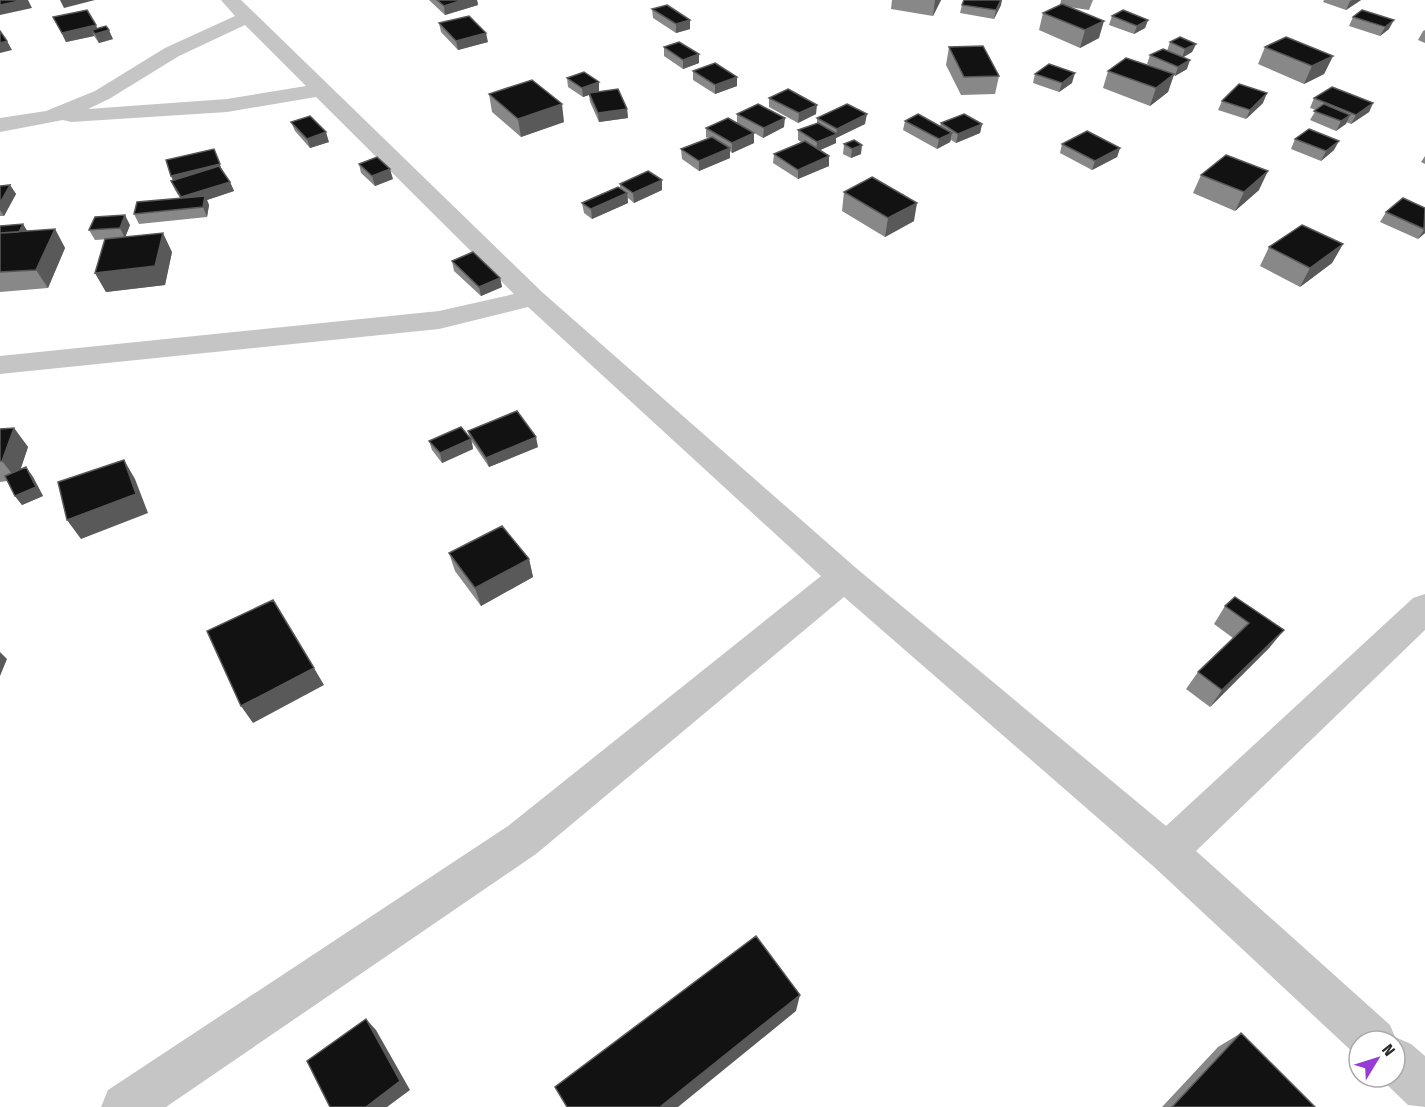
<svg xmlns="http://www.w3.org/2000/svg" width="1425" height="1107" font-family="'Fira Sans Condensed',sans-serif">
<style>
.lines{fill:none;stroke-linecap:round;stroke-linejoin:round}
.minor{fill:#c5c5c5;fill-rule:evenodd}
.wall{fill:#888}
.shaded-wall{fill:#595959}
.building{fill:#121212;stroke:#595959;stroke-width:1.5}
</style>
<rect width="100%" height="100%" fill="#fff"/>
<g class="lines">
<!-- minor -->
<path class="minor" d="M221,0H241L542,292L856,568L1166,826L1413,598L1425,594V630L1196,851L1390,1025L1395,1037L1411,1044L1425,1056V1107L1408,1105L1379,1077H1395V1041H1359L1358,1057L1153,866L844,597L536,854L166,1107H101L108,1090L508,826L821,576L528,307L439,329L0,374V356L439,311L514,294L316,97L227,112L71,122L63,120L0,132V118L46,111L95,91L165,48L235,16ZM245,25L306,86L227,99L88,109L109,99L179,56Z"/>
</g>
<!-- wall -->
<path class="wall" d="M429,0H477L478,5L445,15L430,1Z
M892,0H941L933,16L891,9Z
M1061,0H1093L1089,10L1069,7L1099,38L1080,48L1039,30L1043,13L1060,5Z
M1324,0H1361L1346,10L1323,2Z
M962,5H1001L994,19L960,13Z
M652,9L690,20V29L676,33L653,18Z
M1112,16L1148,20L1145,28L1134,34L1109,25Z
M53,17L97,28L113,39L99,43L94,36L66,42Z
M1353,17L1389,29L1380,36L1349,26Z
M439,23L488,42L458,50L441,32Z
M1425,30V43L1418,40L1423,31Z
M1170,42L1196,44L1192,52L1183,57L1187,69L1175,76L1174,75L1168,92L1150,106L1103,88L1108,71L1158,69L1147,64L1150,55L1167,51Z
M664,47L699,63L683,69L664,56Z
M949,47L999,76L995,94L961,95L946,65Z
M1265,47L1333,56L1324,74L1304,84L1258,64Z
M693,71L737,77V86L715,94L693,80Z
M1035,74L1072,83L1059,92L1033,83Z
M567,78L599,91L627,109L628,118L599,122L590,102L589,95L583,97L568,87Z
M489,94L564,122L521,137L492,112Z
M769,98L816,114L798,123L769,107Z
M1314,98L1373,103L1369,112L1351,124L1346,122L1336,131L1310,120L1316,110L1310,108Z
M1222,101L1263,103L1246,119L1218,110Z
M737,114L784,127L763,138L739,124L754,133V143L732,153L730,151V158L699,171L682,159L681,149L708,138L706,137V128L737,123Z
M817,118L865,124L836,138V143L820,150L829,166L798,179L773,163L774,154L801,142L798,140V130L817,123Z
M905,121L940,126L941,123L982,124L980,133L956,143L951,140L950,142L937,149L903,130Z
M291,122L329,142L310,148L295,131Z
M1295,139L1334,150L1321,161L1291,149Z
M844,144L861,154L851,158L843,154Z
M1062,144L1120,148L1117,157L1092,170L1060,153Z
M214,149L222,170L230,182L234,191L207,200L209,205L207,217L139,224L134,214L180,198L175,190L171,181Z
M1425,156V164L1421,162Z
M359,164L393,179L375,186L361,173Z
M1201,175L1259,190L1235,211L1193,193Z
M620,184L662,190L634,203L628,198V203L592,219L584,213L582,203L620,189Z
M10,185L16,194L4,216H0V186Z
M844,192L914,221L885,237L842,211Z
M1425,208V233L1418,239L1380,222L1386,212Z
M23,224L27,231L55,229L65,248L48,288L0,292V226Z
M130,225L125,237L172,252L165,285L106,292L95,273L110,239L95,240L89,230Z
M1343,244L1332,263L1300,287L1260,266L1269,247Z
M452,261L500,278L502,287L481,296L454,271Z
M14,428L28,447L20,470L26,467L33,477L43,496L22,505L15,496L7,481L0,482V429Z
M468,431L538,447L489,467L472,442L473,449L442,463L432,450L429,441L470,438Z
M449,553L529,559L533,577L481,606L455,571Z
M1235,597L1270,647L1210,707L1186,689L1198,672L1233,638L1214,624L1225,606Z
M1241,1033L1315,1107H1162L1218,1047Z"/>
<!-- shaded-wall -->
<path class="shaded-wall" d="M24,0H28L32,8L0,15V5Z
M60,0H95L64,8Z
M463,0H477L478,5L445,15L444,6Z
M935,0H941L933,16Z
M1001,0H1002L1001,5L994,19L996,10Z
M1352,0H1361L1346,10L1350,1Z
M690,20V29L676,33V24Z
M1148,20L1145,28L1134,34L1137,26Z
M1394,20L1389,29L1380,36L1385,27Z
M1104,21L1099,38L1080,48L1085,30Z
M96,25L99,33L109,30L113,39L99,43L95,34L92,30L94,36L66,42L62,33Z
M486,33L488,42L458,50L456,41Z
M7,41L12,50L0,53V43Z
M1196,44L1192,52L1182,58L1185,49Z
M699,54V63L683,69V60Z
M1333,56L1324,74L1304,84L1312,66Z
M1190,60L1187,69L1175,76L1178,67Z
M1075,73L1072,83L1059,92L1062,83Z
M1174,74L1168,92L1150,106L1156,88Z
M737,77V86L715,94V85Z
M599,82V91L589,93V95L583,97L582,88Z
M1267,93L1263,103L1246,119L1250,110Z
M1373,103L1369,112L1351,124L1356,115Z
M562,104L564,122L521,137L518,119Z
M817,105L816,114L798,123L799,113Z
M627,109L628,118L599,122L598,113Z
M867,114L865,124L836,138V143L816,152L817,142L836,134L837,129Z
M1350,115L1346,124L1336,131L1341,121Z
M785,118L784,127L763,138L764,128Z
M982,124L980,133L956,143L958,134Z
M326,132L329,142L310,148L307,139Z
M754,133V143L732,153V143Z
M952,133L950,142L937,149L939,139Z
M1339,141L1334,150L1321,161L1326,151Z
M862,145L861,154L851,158L852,149Z
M730,148V158L699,171V161Z
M1120,148L1117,157L1092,170L1095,161Z
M214,149L223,174L175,185L171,176Z
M829,156V166L798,179V170Z
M390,169L393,179L375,186L372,176Z
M1268,171L1259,190L1235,211L1244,192Z
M662,180V190L634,203L633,193Z
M230,182L234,191L207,200L209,205L207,217L203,207L185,206L181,197Z
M10,185L16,194L4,216L0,210V203Z
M627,193L628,203L592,219L591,209Z
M917,203L914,221L885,237L888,218Z
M125,215L130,225L125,238L120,228Z
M23,224L29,234L15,240Z
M1425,228V233L1418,239Z
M55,229L65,248L48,288L36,270Z
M163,233L172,252L165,285L106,292L95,273Z
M1343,244L1332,263L1300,287L1310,268Z
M500,278L502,287L481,296L479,287Z
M14,428L28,447L17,480L2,461Z
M536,437L538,447L489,467L486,458Z
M471,439L473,449L442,463L440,453Z
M124,460L135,479L148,513L81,539L67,520Z
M26,467L33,477L43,496L22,505L15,496Z
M529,559L533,577L481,606L475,588Z
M1284,630L1270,647L1210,707L1222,690Z
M0,652L7,659L0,676Z
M314,668L324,685L253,723L241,706Z
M800,995L796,1011L678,1107H660Z
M366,1019L376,1030L410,1090L387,1107H366Z"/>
<!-- building -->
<path class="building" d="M0,0H24L0,5Z
M437,0H463L444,6Z
M964,0H1001L996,10L962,5Z
M1062,4L1104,21L1085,30L1043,13Z
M667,5L690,20L676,24L652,9Z
M87,10L96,25L62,33L53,17Z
M1123,10L1148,20L1137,26L1112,16Z
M1362,10L1394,20L1385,27L1353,17Z
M469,16L486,33L456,41L439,23Z
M106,26L109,30L95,34L92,30Z
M0,31L7,41L0,43Z
M1180,37L1196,44L1185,49L1170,42Z
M1286,37L1333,56L1312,66L1265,47Z
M679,42L699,54L683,60L664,47Z
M983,46L999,76L964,77L949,47Z
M1163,49L1190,60L1178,67L1150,55Z
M1126,58L1174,74L1156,88L1108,71Z
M715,63L737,77L715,85L693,71Z
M1049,64L1075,73L1062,83L1035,74Z
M584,72L599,82L582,88L567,78Z
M532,80L562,104L518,119L489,94Z
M1239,84L1267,93L1250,110L1222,101Z
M1332,87L1373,103L1356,115L1314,98Z
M618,89L627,109L598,113L589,93Z
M788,89L817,105L799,113L769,98Z
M758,104L785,118L764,128L737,114Z
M847,104L867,114L837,129L817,118Z
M1324,104L1350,115L1341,121L1314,111Z
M918,114L952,133L939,139L905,121Z
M964,114L982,124L958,134L941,123Z
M310,116L326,132L307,139L291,122Z
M728,118L754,133L732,143L706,128Z
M818,123L837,134L817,142L798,130Z
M1309,129L1339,141L1326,151L1295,139Z
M1087,131L1120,148L1095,161L1062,144Z
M712,137L730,148L699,161L681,149Z
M854,140L862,145L852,149L844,144Z
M805,141L829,156L798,170L774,154Z
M214,149L220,164L171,176L166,160Z
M1226,155L1268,171L1244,192L1201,175Z
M377,157L390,169L372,176L359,164Z
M219,166L230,182L181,197L171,181Z
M648,171L662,180L633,193L620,184Z
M872,177L917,203L888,218L844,192Z
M10,185L0,203V186Z
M618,187L627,193L591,209L582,203Z
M205,196L203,207L134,214L137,202Z
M1403,198L1425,208L1424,229L1386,212Z
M125,215L120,228L89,230L95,217Z
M23,224L19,232L0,233V226Z
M1302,225L1343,244L1310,268L1269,247Z
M55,229L36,270L0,272V233Z
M163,233L155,266L95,273L105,239Z
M473,252L500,278L479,287L452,261Z
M517,411L536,437L486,458L468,431Z
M461,427L471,439L440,453L429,441Z
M14,428L2,461H0V429Z
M124,460L136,494L67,520L58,482Z
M26,467L36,487L15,496L5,476Z
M502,526L529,559L475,588L449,553Z
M1235,597L1284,630L1222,690L1198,672L1249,623L1225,606Z
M273,600L314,668L241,706L207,631Z
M756,936L800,995L660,1107H567L555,1087Z
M366,1019L400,1081L366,1107H330L307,1061Z
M1241,1033L1315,1107H1172Z"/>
<!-- north arrow -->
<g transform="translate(1377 1059) rotate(52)"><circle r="28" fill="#ffffff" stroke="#aaaaaa" stroke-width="1.5"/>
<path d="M0-4.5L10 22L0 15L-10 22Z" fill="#963bd5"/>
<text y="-9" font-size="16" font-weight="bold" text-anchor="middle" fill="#2b2b2b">N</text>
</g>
</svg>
